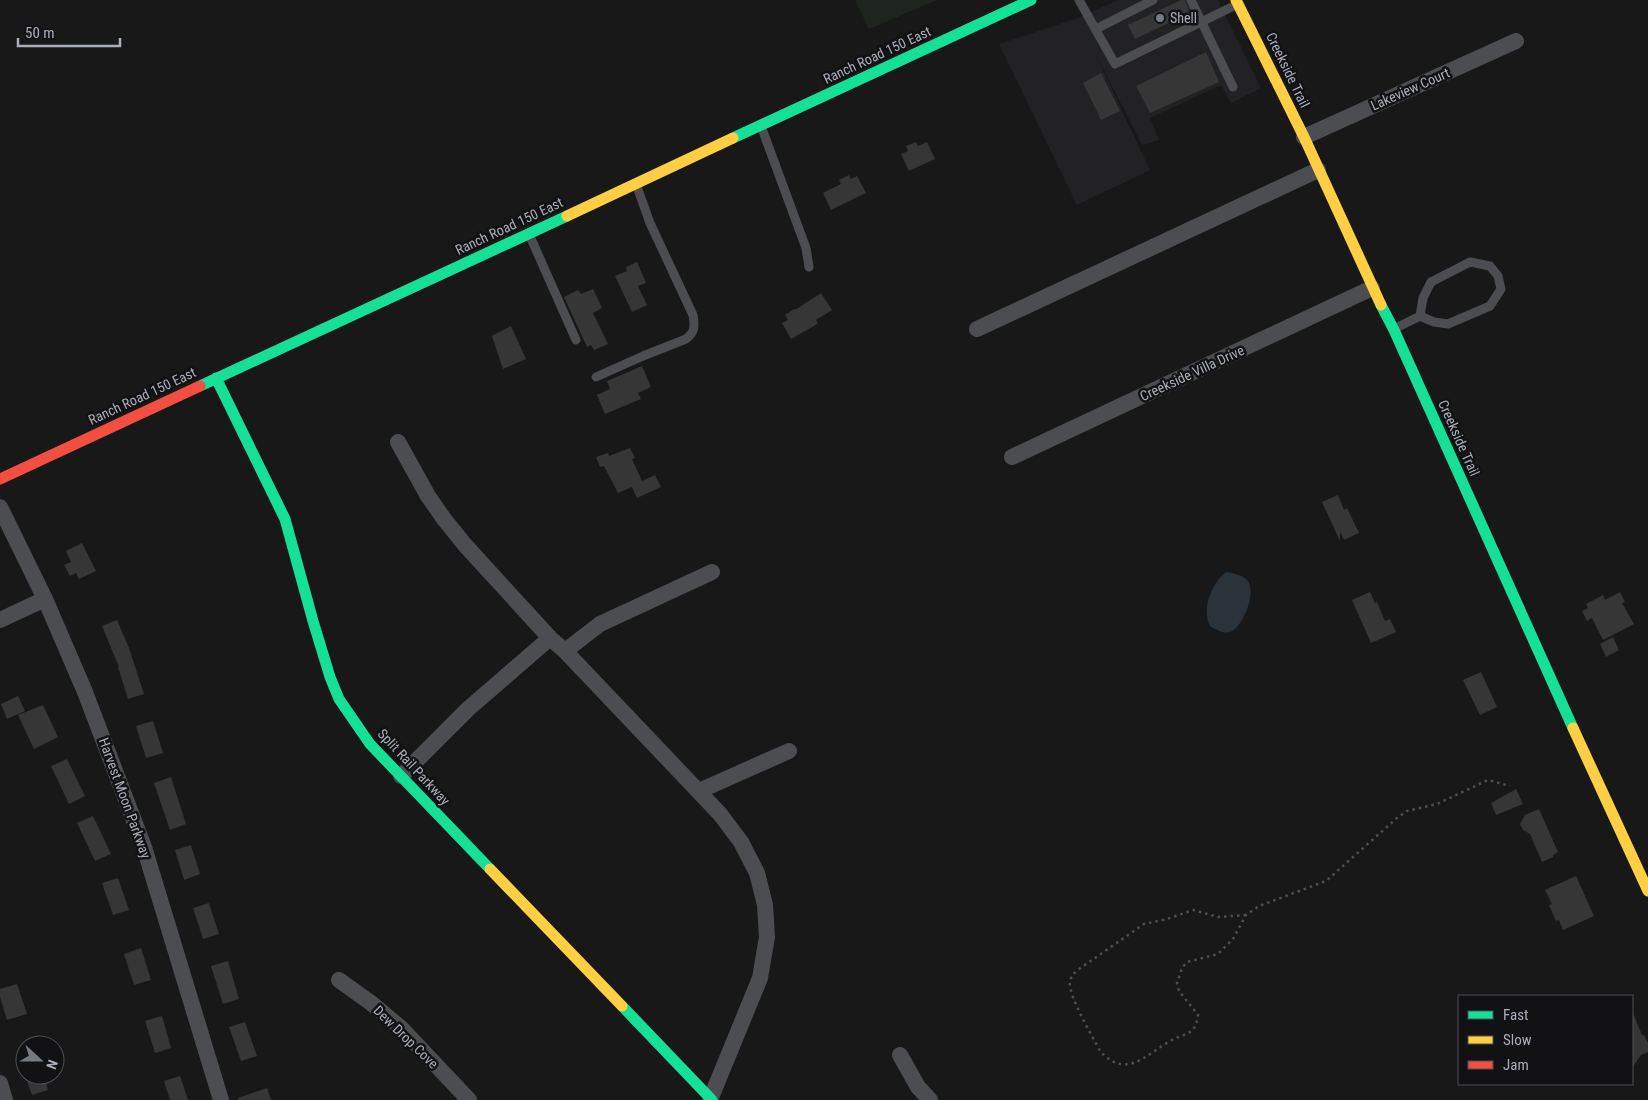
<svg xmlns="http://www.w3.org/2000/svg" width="1648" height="1100" font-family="'Roboto Condensed',sans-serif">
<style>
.built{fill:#222224}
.green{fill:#1e251f}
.water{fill:#2b333a}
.building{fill:#363637}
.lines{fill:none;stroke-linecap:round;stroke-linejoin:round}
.path{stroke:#4e4f53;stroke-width:2.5;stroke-dasharray:2.5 4;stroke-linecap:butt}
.lane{stroke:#4c4d51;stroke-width:9}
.street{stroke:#4c4d51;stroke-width:16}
.fast{stroke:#16e098;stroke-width:11}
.slow{stroke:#ffcf43;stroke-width:11}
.jam{stroke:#f24e42;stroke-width:11}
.poi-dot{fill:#767a81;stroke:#121214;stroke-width:2}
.labels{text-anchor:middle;stroke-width:5;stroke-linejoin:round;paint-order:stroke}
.poi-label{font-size:14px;fill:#a9aeb9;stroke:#121214;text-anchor:start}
.street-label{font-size:14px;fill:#a9aeb9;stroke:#121214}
</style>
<rect width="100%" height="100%" fill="#181818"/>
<!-- built -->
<path class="built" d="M1118,0H1218L1261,88L1231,103L1221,85L1150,118L1159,140L1142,145L1094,51L1150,170L1077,205L999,44L1078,18Z"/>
<!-- green -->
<path class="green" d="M855,0H937L869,29Z"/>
<!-- water -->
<path class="water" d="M1226,572C1233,573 1243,575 1248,581C1256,593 1244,624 1232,631C1225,635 1216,630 1210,626C1201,609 1212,583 1226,572Z"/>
<!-- building -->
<path class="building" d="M1181,0H1185L1190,13L1135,39L1128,25Z
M1206,52L1219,82L1150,113L1136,86Z
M1101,73L1120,111L1101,120L1083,83Z
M916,142L918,146L927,142L935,159L909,171L901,154L908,151L906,146Z
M849,175L851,179L857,176L866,193L831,210L823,193L841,184L839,180Z
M637,262L646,283L638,286L647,305L632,312L615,276L627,271L626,267Z
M593,289L602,308L593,313L608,344L594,350L591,345L587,347L564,297L578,290L581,294Z
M821,293L832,310L816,320L818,323L814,326L791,339L782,323L788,320L785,315L794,309L795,310Z
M511,326L526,359L503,369L492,336Z
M642,366L651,387L638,393L641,399L605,414L597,395L610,389L607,381Z
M630,448L635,458L632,459L642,481L655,475L661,487L637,498L632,487L618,493L604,466L600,467L596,457L608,453L609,456Z
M1338,495L1344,510L1347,508L1359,533L1344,540L1340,532V541L1322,502Z
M82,543L96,571L79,579L76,573L70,576L64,565L71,562L66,551Z
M1370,592L1375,603L1377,602L1385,621L1390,619L1396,632L1371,643L1352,600Z
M1620,592L1625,602L1622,603L1634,624L1603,640L1592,618L1587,621L1582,611L1588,608L1586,604L1603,595L1605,600Z
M117,620L129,648L144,694L128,699L118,667H119L102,626Z
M1613,637L1619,650L1606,657L1600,644Z
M1481,672L1497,707L1480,715L1463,680Z
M18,696L25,711L7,719L1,704Z
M43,705L58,737L34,749L18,715Z
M153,721L163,753L146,758L136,726Z
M67,759L85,796L69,804L51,766Z
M171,777L186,824L170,830L154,783Z
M1516,789L1523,804L1496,815L1491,803Z
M1539,809L1558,852L1553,855V857L1542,862L1530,834L1523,830L1520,824L1525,815Z
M93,816L111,854L95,861L77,823Z
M191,845L200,874L184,880L175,850Z
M1576,876L1594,916L1563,930L1559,920L1556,921L1549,905L1552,904L1545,890Z
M118,878L129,910L113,915L102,883Z
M209,903L219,934L203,939L193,908Z
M141,948L151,980L134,985L124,954Z
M228,961L239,999L223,1004L211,966Z
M17,984L27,1014L7,1020L0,997V989Z
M1632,1011L1642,1035H1644L1648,1043V1052L1641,1055L1632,1068Z
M162,1016L171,1048L155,1053L145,1021Z
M245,1022L257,1056L241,1061L229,1027Z
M25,1075H44L48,1090L32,1095Z
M180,1076L188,1100H170L164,1081Z
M267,1088L271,1100H238V1098Z"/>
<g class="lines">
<!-- path -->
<path class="path" d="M1246,915L1218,917L1193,910L1167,919L1144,924L1079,969C1074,973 1071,976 1070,982C1068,996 1093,1037 1100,1051C1127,1081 1147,1053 1172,1040C1187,1032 1195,1036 1198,1015L1179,991L1177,983L1182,968L1187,962L1218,954L1233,939L1246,915L1259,906L1326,881L1397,818L1407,811L1437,804L1488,780L1510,786"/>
<!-- lane -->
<path class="lane" d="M1079,0L1115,64L1238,4
M1191,0L1233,87
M1096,29L1153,0
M761,126L806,248L809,267
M529,234L576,340
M1394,329L1420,316L1423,298L1431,282L1470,262L1490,266L1498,276L1501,289L1490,306L1448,324L1434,322L1420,316
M596,377L643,356L686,339C695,332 695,326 693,315L650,223L636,184"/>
<!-- street -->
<path class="street" d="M1304,137L1516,41
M977,329L1318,170
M398,442L428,496L444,519L465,545L550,638L565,651L720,814L741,842L757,873L765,905L767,937L760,978L710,1100
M1012,457L1372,288
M0,507L45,599L85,692L144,847L221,1100
M0,620L45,599
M565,651L600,624L712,572
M401,776L468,709L550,638
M699,791L789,751
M339,980L371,1003L401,1028L469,1100
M900,1055L918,1087L930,1100
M0,1083L5,1100"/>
<!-- fast -->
<path class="fast" d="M733,138L1031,0
M1381,305L1394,330L1573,728
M216,378L285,519L313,621L330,677L339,699L370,744L490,869
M200,386L567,216
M622,1006L712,1100"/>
<!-- slow -->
<path class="slow" d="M1236,0L1304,137L1381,305
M567,216L733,138
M1573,728L1648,891
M490,869L622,1006"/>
<!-- jam -->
<path class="jam" d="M0,479L200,386"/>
</g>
<!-- markers -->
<circle class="poi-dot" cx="1160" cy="18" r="5"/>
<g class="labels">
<!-- poi labels -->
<g class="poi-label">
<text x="1170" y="23">Shell</text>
</g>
<!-- street labels -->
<g class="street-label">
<text transform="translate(877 55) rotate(-25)" y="5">Ranch Road 150 East</text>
<text transform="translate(1288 70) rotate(64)" y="5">Creekside Trail</text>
<text transform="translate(1410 89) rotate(-24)" y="5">Lakeview Court</text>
<text transform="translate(509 226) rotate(-25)" y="5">Ranch Road 150 East</text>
<text transform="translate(1192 373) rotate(-25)" y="5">Creekside Villa Drive</text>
<text transform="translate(142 396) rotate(-25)" y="5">Ranch Road 150 East</text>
<text transform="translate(1459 438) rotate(66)" y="5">Creekside Trail</text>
<text transform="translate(414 767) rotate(47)" y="5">Split Rail Parkway</text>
<text transform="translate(125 798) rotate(70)" y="5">Harvest Moon Parkway</text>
<text transform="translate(406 1037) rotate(44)" y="5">Dew Drop Cove</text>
</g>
</g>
<!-- legend -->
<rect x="1458" y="995" width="175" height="90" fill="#121214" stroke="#4e5056"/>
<rect x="1468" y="1011" width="25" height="8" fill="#16e098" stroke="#4e5056"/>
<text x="1503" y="1020" font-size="15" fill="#a9aeb9">Fast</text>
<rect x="1468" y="1036" width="25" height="8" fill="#ffcf43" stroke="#4e5056"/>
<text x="1503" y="1045" font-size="15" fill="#a9aeb9">Slow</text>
<rect x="1468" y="1061" width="25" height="8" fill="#f24e42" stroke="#4e5056"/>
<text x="1503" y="1070" font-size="15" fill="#a9aeb9">Jam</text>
<!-- north arrow -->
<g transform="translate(40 1060) rotate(111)"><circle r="24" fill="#121214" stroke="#4e5056"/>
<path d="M0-4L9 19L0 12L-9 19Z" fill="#767a81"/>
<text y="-8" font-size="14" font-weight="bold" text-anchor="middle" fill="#a9aeb9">N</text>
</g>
<!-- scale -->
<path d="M18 38v8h102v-8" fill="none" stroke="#a9aeb9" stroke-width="2.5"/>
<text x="25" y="38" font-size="15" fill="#a9aeb9" stroke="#121214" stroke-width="4" paint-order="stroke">50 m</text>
</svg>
